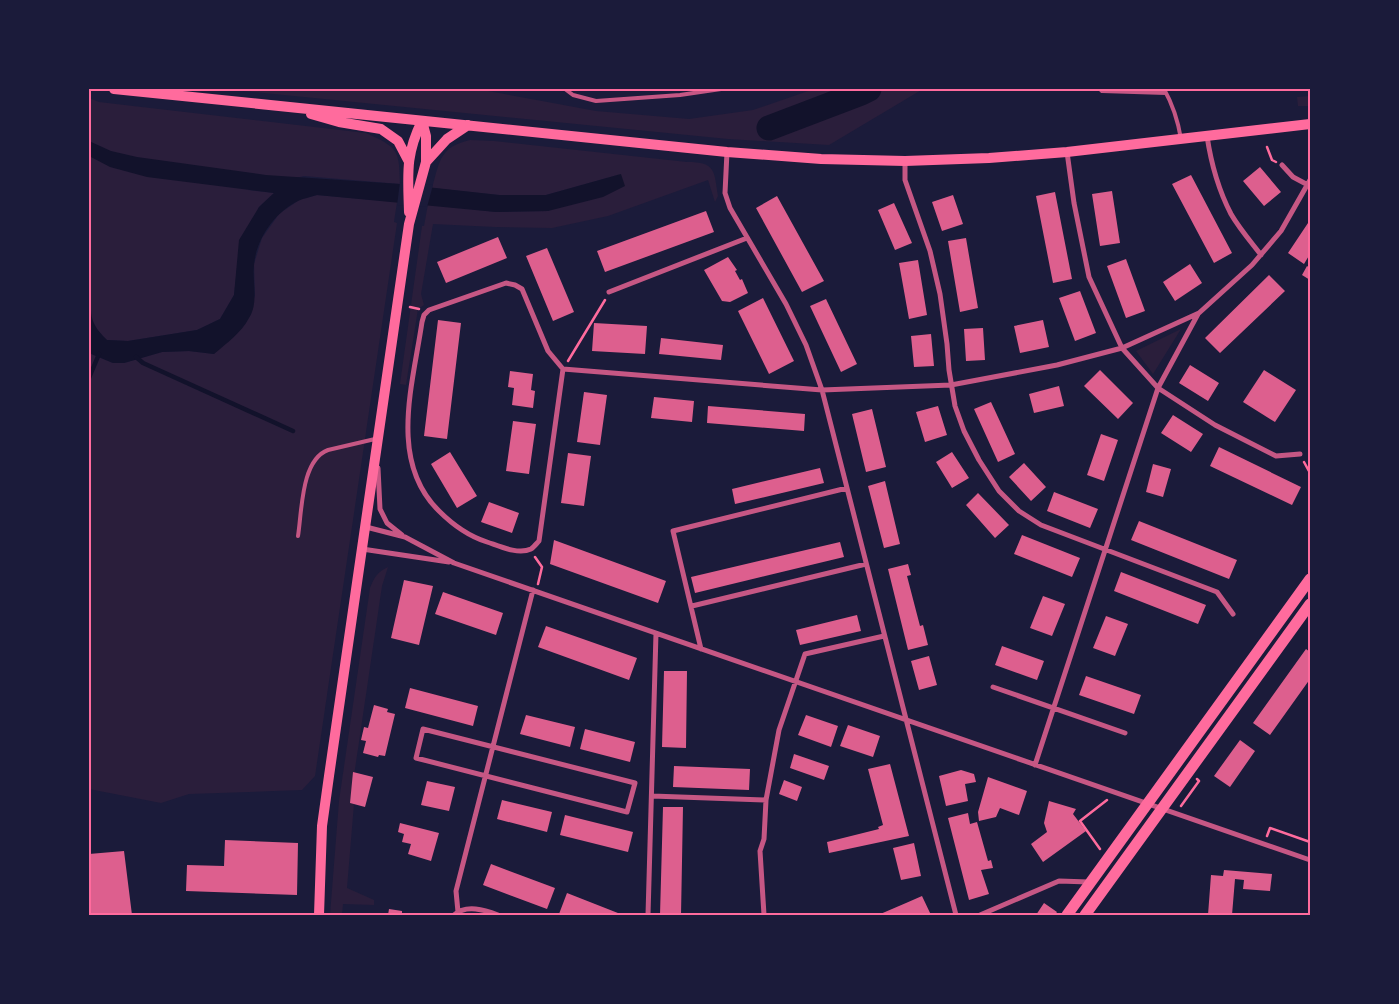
<svg xmlns="http://www.w3.org/2000/svg" width="1399" height="1004" font-family="Inter,sans-serif">
<style>
.green{fill:#2a1e3b}
.water{fill:#12122b}
.pier{fill:#1b1b3a}
.lines{fill:none;stroke-linecap:round;stroke-linejoin:round}
.stream{stroke:#12122b;stroke-width:4.5}
.river{stroke:#12122b;stroke-width:25}
.building{fill:#dd5f8e}
.path{stroke:#ff6b9d;stroke-width:2.5}
.service{stroke:#c65784;stroke-width:4}
.minor{stroke:#c65784;stroke-width:5}
.secondary{stroke:#ff6b9d;stroke-width:10}
.primary{stroke:#ff6b9d;stroke-width:11}
.neatline{fill:none;stroke:#ff6b9d;stroke-width:2}
</style>
<rect width="100%" height="100%" fill="#1b1b3a"/>
<!-- green -->
<path class="green" d="M223,89H477L596,111L689,119L753,110L814,89H923L829,145L728,139Z
M1310,96V106H1298L1297,97Z
M89,98L99,102L133,106L366,133C399,148 399,150 400,184L304,176L248,190L274,193L259,207L237,268L234,295L220,319L197,330L128,341L107,340L96,330L91,318L89,282Z
M470,140L494,141L687,162C716,162 714,171 718,196L715,202L708,180L608,216L552,228L495,227L433,224L421,294L424,305L418,309L406,385L400,384L422,226H424L428,204L496,212L548,211L621,174L546,195H499L432,188C440,160 440,147 470,140Z
M317,195L397,202L394,222L397,223L315,776L302,790L189,794L161,803L89,789V353L113,363H124L162,352L189,351L214,354L255,296L254,264L262,238L279,214L299,200Z
M1181,329L1153,374L1136,351Z
M388,567L382,586L350,803L354,804L347,888L374,900V905L343,904L342,915H330L339,801L370,588C374,578 377,572 388,567Z"/>
<!-- water -->
<path class="water" d="M89,141L111,151L137,157L266,175L400,184L499,195H546L621,174L625,186L603,197L548,211L496,212L317,195C311,197 304,198 298,201C275,212 256,239 254,265C252,282 259,303 249,318C241,333 227,343 214,354L189,351L162,352L124,363H113L89,353V283C94,310 84,318 107,340L128,341L197,330L220,319L234,295L239,240L259,207L274,193L147,177L110,167L89,156Z"/>
<!-- pier -->
<path class="pier" d="M400,182L433,185L427,207L397,205Z"/>
<g class="lines">
<!-- stream -->
<path class="stream" d="M136,357L143,363L293,431
M89,378L99,354"/>
<!-- river -->
<path class="river" d="M769,128L861,93L869,89"/>
</g>
<!-- building -->
<path class="building" d="M1260,167L1281,192L1264,206L1243,181Z
M1191,175L1232,253L1214,263L1172,184Z
M1112,191L1120,243L1100,246L1092,194Z
M1055,192L1072,279L1053,283L1036,196Z
M953,195L963,224L942,231L932,202Z
M777,196L824,281L802,292L756,208Z
M894,203L912,243L895,250L878,210Z
M706,211L714,232L605,272L597,251Z
M1310,220V254L1304,264L1288,253Z
M498,237L507,258L446,283L437,262Z
M966,238L978,308L960,312L948,241Z
M547,248L574,312L553,321L526,256Z
M728,257L737,270L735,271L740,280L742,279L748,293L730,302L722,301L704,270Z
M1126,259L1145,311L1126,318L1107,266Z
M918,260L927,315L909,319L899,263Z
M1190,264L1202,283L1175,301L1163,282Z
M1307,266L1310,268V280L1302,275Z
M1269,275L1285,291L1220,353L1205,338Z
M1080,291L1096,333L1075,341L1059,298Z
M763,298L794,361L769,374L738,311Z
M826,299L857,364L841,372L810,306Z
M438,320L461,323L447,439L424,436Z
M1043,320L1049,347L1020,353L1014,326Z
M594,323L647,326L645,354L592,351Z
M983,328L985,360L966,361L964,329Z
M931,334L934,366L914,367L911,336Z
M661,338L723,345L721,360L659,354Z
M1190,365L1219,383L1208,401L1179,383Z
M1100,370L1133,403L1118,419L1084,386Z
M1264,370L1296,390L1275,422L1243,402Z
M510,371L533,374L531,390L535,391L533,408L512,405L514,388L508,387Z
M1059,386L1064,406L1034,413L1029,394Z
M584,392L607,395L600,445L577,442Z
M654,397L694,401L692,422L651,418Z
M991,402L1015,454L998,462L974,409Z
M708,406L805,414L804,431L707,423Z
M938,406L947,435L925,442L916,412Z
M872,409L886,467L866,472L852,414Z
M1173,415L1203,434L1191,452L1161,433Z
M513,421L536,424L529,474L506,471Z
M1101,434L1118,440L1104,481L1087,475Z
M1219,447L1301,487L1292,505L1210,466Z
M450,452L477,496L457,508L431,464Z
M952,452L969,478L952,488L936,462Z
M568,453L591,456L584,506L561,503Z
M1024,463L1046,487L1031,501L1009,477Z
M1153,464L1171,469L1163,497L1146,492Z
M820,468L824,483L735,504L732,489Z
M885,481L900,544L884,548L868,486Z
M1054,492L1098,509L1090,528L1047,511Z
M978,493L1009,525L995,538L966,505Z
M489,502L519,513L512,533L481,522Z
M1139,521L1237,560L1229,579L1131,540Z
M1022,535L1080,558L1072,577L1014,554Z
M554,540L666,581L658,603L550,564Z
M840,542L844,557L695,593L691,577Z
M908,564L911,575L907,576L920,626L923,625L928,645L908,650L888,569Z
M1121,572L1206,605L1198,624L1114,591Z
M404,580L433,586L419,645L391,638Z
M443,592L503,613L496,635L435,614Z
M1043,596L1065,604L1052,636L1030,628Z
M857,615L861,631L800,645L796,630Z
M1106,616L1128,624L1115,656L1093,648Z
M546,626L637,658L629,680L538,647Z
M1002,646L1044,661L1037,680L995,665Z
M1306,649L1310,652V679L1270,735L1253,723Z
M929,656L937,685L919,690L911,661Z
M664,671H687L686,748L662,747Z
M1086,676L1141,695L1134,714L1079,695Z
M410,688L478,706L473,726L405,708Z
M374,705L388,709L387,712L395,714L385,756L379,755L378,757L363,753L366,741L361,740L364,727L368,728Z
M526,715L575,727L570,747L520,734Z
M806,715L838,726L831,747L798,735Z
M848,725L880,736L873,757L840,746Z
M585,729L635,742L630,762L580,749Z
M1240,740L1255,751L1230,787L1214,776Z
M794,754L829,766L824,780L790,768Z
M890,764L909,836L829,853L827,842L879,829L878,827L883,825L868,769Z
M674,766L750,769L749,790L673,787Z
M961,770L974,774L976,782L965,784L968,801L946,806L939,776Z
M353,772L373,777L365,807L350,803Z
M988,777L1027,791L1019,815L1000,808L996,817L979,821L978,812Z
M784,780L802,787L797,801L779,794Z
M427,781L455,787L449,811L421,805Z
M502,800L552,812L547,832L497,819Z
M1049,801L1076,809L1073,814L1086,831L1043,862L1031,844L1047,832L1044,823Z
M663,807H683L681,915H660Z
M968,813L970,824L977,822L988,861L991,860L993,868L981,870L989,894L969,900L948,818Z
M565,815L633,832L628,852L560,835Z
M400,823L439,833L431,861L408,854L411,844L402,842L404,834L398,832Z
M225,840L298,843L297,895L186,891L187,865L224,866Z
M914,843L921,876L901,880L893,848Z
M124,851L132,915H89V854Z
M491,864L555,888L547,909L483,885Z
M1224,870L1272,874L1270,891L1243,889L1244,880L1235,879L1232,915H1208L1211,875L1223,876Z
M567,893L623,915L559,914Z
M922,896L931,915H878L906,903Z
M1044,903L1057,912L1055,915H1036Z
M389,909L402,911V915H388Z"/>
<g class="lines">
<!-- path -->
<path class="path" d="M1267,147L1272,160L1276,162
M410,307L419,309
M568,361L605,300
M1304,462L1310,473
M535,557L542,567L538,584
M1181,806L1199,781L1197,779
M1267,836L1270,828L1310,842
M1100,849L1080,821L1107,800"/>
<!-- service -->
<path class="service" d="M565,89L573,95L596,101L680,95L721,89
M1100,89L1102,91L1166,93
M1164,89C1173,105 1178,121 1181,139
M298,536C302,511 301,460 328,450L375,439"/>
<!-- minor -->
<path class="minor" d="M1207,136C1211,163 1218,189 1231,214C1239,228 1251,242 1261,255
M727,152L725,193L730,208L786,304L806,345L822,390L956,915
M1067,152L1074,203L1089,277L1122,348L1158,388L1215,425L1276,456L1300,454
M905,161V180L930,251L940,294L947,344L949,370L955,406L964,431L979,460L999,491L1019,511L1041,525L1217,592L1233,614
M1282,165L1293,177L1308,185
M609,292L747,238
M563,369L539,541C537,543 534,547 531,549C518,555 499,546 487,542C468,536 453,525 439,511C388,461 413,384 422,322L424,315L429,310L506,283L515,285L522,289L548,351L563,369L822,390L951,385L1057,365L1122,348L1199,313L1252,265L1281,231L1310,180
M378,468L380,509L387,523L402,535
M366,527L405,537L454,563L1310,860
M362,549L449,562
M692,606L866,564
M701,649L673,531L847,488
M993,687L1125,733
M423,729L635,783L627,812L416,758Z
M1035,765L1158,388L1198,314
M652,796L766,800
M458,912L456,891L533,590
M454,915C466,904 485,910 498,915
M648,915L656,633
M764,915L760,851L764,839L766,800L779,730L805,654L884,636
M980,915L1059,881L1089,882"/>
<!-- secondary -->
<path class="secondary" d="M114,89L727,152L821,159L905,161L989,158L1067,152L1310,124
M311,114L339,122L381,129L398,141L408,160
M426,162L447,139L468,125
M409,212C408,175 405,155 422,121
M319,915L322,826L329,776L409,224L426,162V136L422,121"/>
<!-- primary -->
<path class="primary" d="M1067,915L1310,579
M1085,915L1310,604"/>
</g>
<!-- border -->
<rect width="1399" height="1004" fill="none" stroke="#1b1b3a" stroke-width="180"/>
<rect x="90" y="90" width="1219" height="824" class="neatline"/>
</svg>
